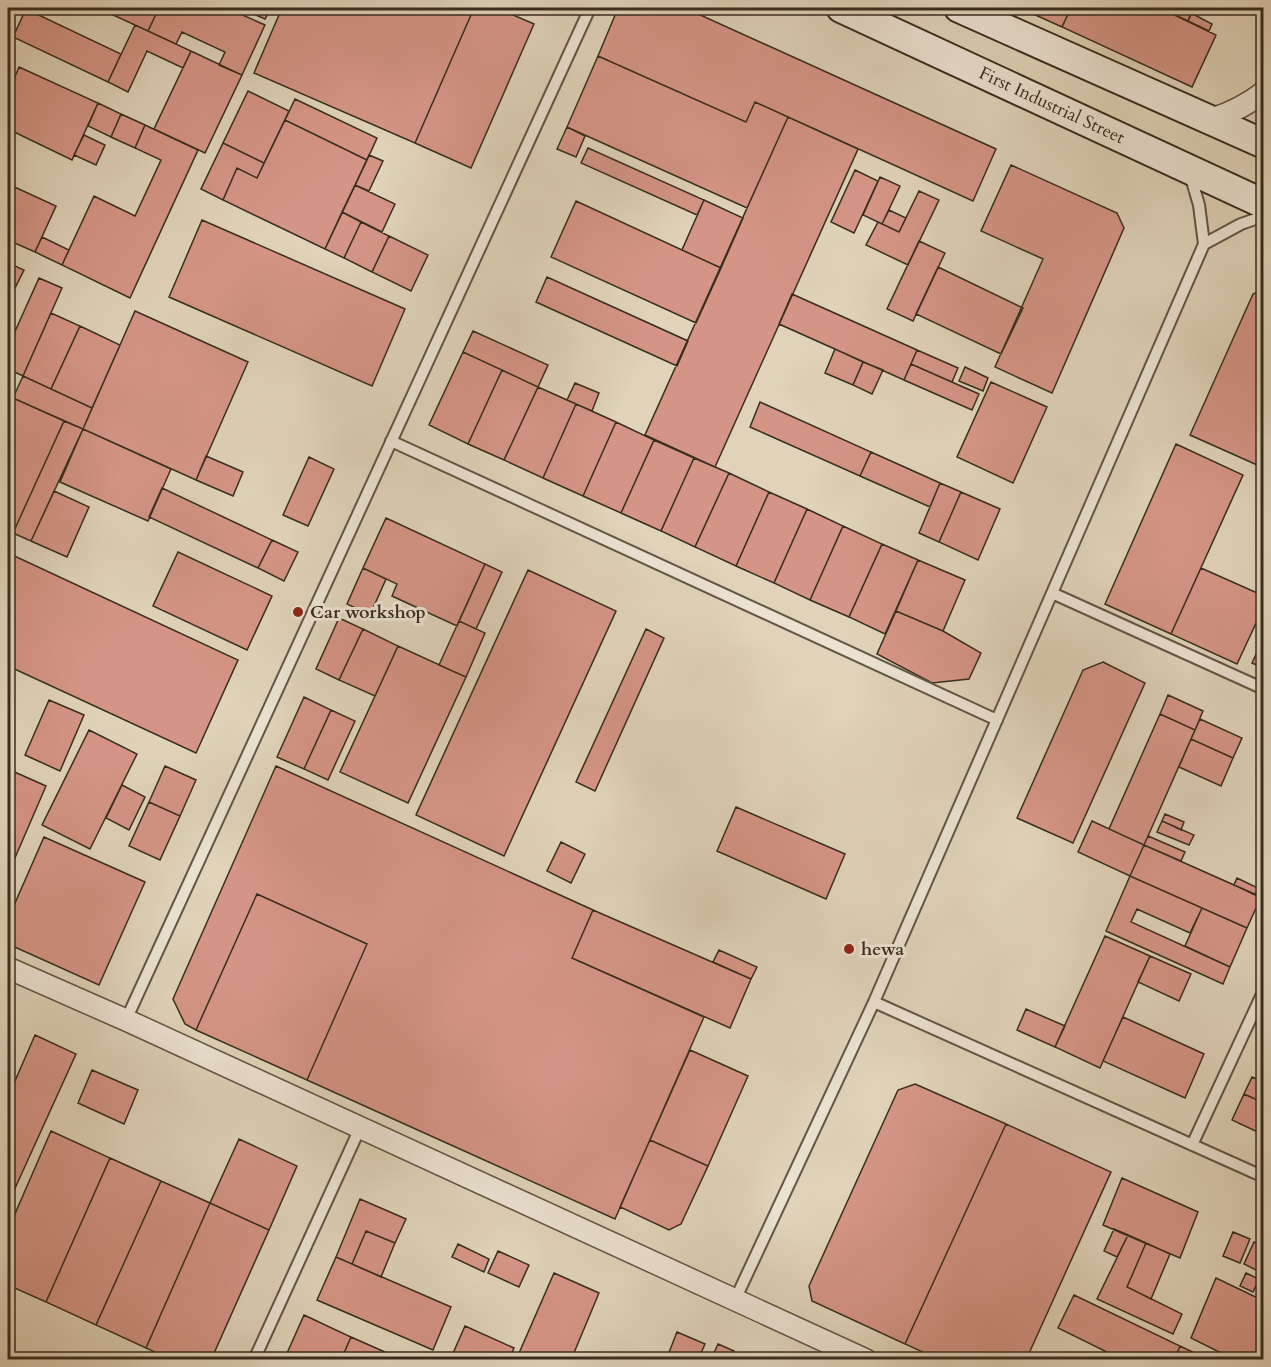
<svg xmlns="http://www.w3.org/2000/svg" width="1271" height="1367" font-family="Cardo,serif">
<style>
.building{fill:#d59586;stroke:#382d1e;stroke-width:1.5}
.lines{fill:none;stroke-linecap:round;stroke-linejoin:round}
.service-casing{stroke:#625645;stroke-width:14}
.minor-casing{stroke:#625645;stroke-width:24}
.secondary-casing{stroke:#382d1e;stroke-width:32}
.service{stroke:#ebe2d2;stroke-width:10}
.minor{stroke:#ebe2d2;stroke-width:21}
.secondary{stroke:#ebe2d2;stroke-width:28}
.poi-dot{fill:#8f2418;stroke:#ebe2d2;stroke-width:2}
.labels{text-anchor:middle;stroke-width:6;stroke-linejoin:round;paint-order:stroke}
.street-label{font-size:18px;fill:#382d1e;stroke:#ebe2d2}
.poi-label{font-size:18px;font-weight:bold;fill:#382d1e;stroke:#ebe2d2;text-anchor:start}
</style>
<rect width="100%" height="100%" fill="#e0d3b9"/>
<filter id="stains"><feTurbulence type="fractalNoise" baseFrequency=".00333" numOctaves="4"/><feColorMatrix values="0 0 0 0 .2 0 0 0 0 .09 0 0 0 0 .02 0 0 0 .5 -.17"/></filter>
<radialGradient id="worn" r=".72"><stop offset=".6" stop-color="#630" stop-opacity="0"/><stop offset="1" stop-color="#630" stop-opacity=".3"/></radialGradient>
<!-- building -->
<path class="building" d="M98,8H159L148,31Z
M159,8H227L265,25L242,75L219,65L225,52L182,32L176,44L148,31Z
M240,8H271L265,19Z
M282,8H474L415,143L254,73Z
M474,8H497L534,24L471,168L415,143Z
M618,8H685L996,149L973,201L755,102L746,122L598,56Z
M1020,8H1071L1062,27Z
M1071,8H1160L1216,35L1192,87L1062,27Z
M1160,8H1194L1188,21Z
M26,9L121,54L108,82L13,37Z
M1191,13L1212,24L1209,31L1188,21Z
M135,25L191,51L183,68L147,51L128,92L108,82Z
M191,51L242,75L205,153L154,129Z
M598,56L746,122L755,102L788,117L747,208L567,127Z
M19,67L98,103L72,160L8,129V93Z
M248,91L289,111L264,163L223,143Z
M295,99L377,138L367,160L285,120Z
M98,103L121,114L111,137L88,126Z
M121,114L145,125L135,148L111,137Z
M788,117L858,149L715,467L645,435Z
M285,120L367,160L325,249L223,200L237,168L257,178Z
M145,125L198,150L130,298L62,265L94,196L135,216L161,160L135,148Z
M567,127L585,136L576,157L557,149Z
M84,135L105,145L96,165L74,155Z
M223,143L264,163L257,178L237,168L223,200L201,189Z
M588,148L704,200L697,215L581,163Z
M369,155L383,161L369,191L355,185Z
M1011,165L1117,213L1124,228L1052,393L995,367L1043,259L981,231Z
M855,170L878,181L854,233L831,222Z
M880,177L900,186L882,224L863,215Z
M8,184L56,206L35,252L8,240Z
M355,185L395,204L382,232L342,212Z
M919,191L939,200L908,265L866,245L878,222L899,232Z
M704,200L743,218L721,268L682,250Z
M576,201L721,268L696,323L551,257Z
M889,210L906,218L899,232L882,224Z
M342,212L361,222L344,258L325,249Z
M202,220L405,309L372,386L169,297Z
M361,222L389,236L372,272L344,258Z
M389,236L428,255L411,291L372,272Z
M42,237L69,250L62,265L35,252Z
M919,241L945,253L913,321L887,309Z
M8,263L24,270L15,288L8,285Z
M938,267L1023,308L1001,354L916,314Z
M547,277L688,341L677,366L536,302Z
M39,278L62,288L23,376L8,369V347Z
M1264,289V468L1190,435L1253,294Z
M792,294L917,350L904,380L779,324Z
M135,311L248,362L196,480L83,429Z
M51,313L80,326L51,389L23,376Z
M80,326L120,345L92,408L51,389Z
M473,331L548,365L538,387L463,352Z
M835,349L863,362L853,385L825,373Z
M917,350L958,368L952,382L911,364Z
M463,352L502,370L468,444L429,425Z
M863,362L883,370L872,394L853,385Z
M911,364L979,394L972,410L904,380Z
M965,367L988,378L983,391L959,381Z
M502,370L538,387L504,460L468,444Z
M23,376L92,408L83,429L13,398Z
M991,382L1047,407L1013,483L957,457Z
M575,383L599,393L592,411L567,400Z
M538,387L576,404L543,478L504,460Z
M13,398L64,421L13,533L8,531V410Z
M760,402L871,452L860,476L750,427Z
M576,404L616,422L583,496L543,478Z
M64,421L83,429L31,541L13,533Z
M616,422L654,440L621,513L583,496Z
M83,429L171,469L148,521L60,482Z
M654,440L694,458L661,531L621,513Z
M1176,444L1243,475L1171,634L1105,604Z
M871,452L940,483L930,507L860,476Z
M206,456L243,472L233,496L196,480Z
M309,457L334,469L308,526L283,515Z
M694,458L729,473L695,547L661,531Z
M729,473L769,492L736,566L695,547Z
M940,483L961,492L939,542L919,533Z
M162,488L272,540L258,568L149,517Z
M54,491L89,507L67,557L31,541Z
M769,492L807,509L774,583L736,566Z
M961,492L1000,509L978,560L939,542Z
M807,509L843,526L810,600L774,583Z
M386,518L485,564L457,626L392,596L397,584L363,568Z
M843,526L882,544L849,617L810,600Z
M272,540L298,552L284,581L258,568Z
M882,544L918,560L885,634L849,617Z
M178,552L272,596L247,650L153,606Z
M8,553L238,660L196,753L8,666Z
M918,560L965,580L943,631L896,611Z
M485,564L502,572L476,629L459,621Z
M363,568L386,579L370,615L347,604Z
M1201,568L1264,596V606L1237,664L1171,634Z
M528,570L616,611L504,856L416,815Z
M896,611L943,631L981,653L969,679L932,683L877,654Z
M339,618L363,629L339,680L316,669Z
M459,621L485,633L466,677L439,665Z
M363,629L398,646L375,696L339,680Z
M646,629L664,638L595,791L576,782Z
M1264,637V668L1252,663Z
M398,646L466,677L408,803L340,772Z
M1103,662L1145,683L1073,843L1017,818L1083,670Z
M1168,695L1203,711L1195,730L1160,714Z
M304,697L331,710L304,769L277,757Z
M49,700L84,715L60,771L25,755Z
M331,710L355,721L328,780L304,769Z
M1160,714L1195,730L1144,845L1109,829Z
M1200,719L1242,738L1233,758L1191,739Z
M89,730L137,754L90,849L42,825Z
M1191,739L1233,758L1221,786L1179,767Z
M165,766L196,780L180,816L149,802Z
M276,766L593,910L572,958L704,1017L615,1219L307,1080L367,944L257,894L196,1030L185,1024L173,999Z
M10,770L46,786L8,874V775Z
M122,785L145,797L129,830L106,818Z
M149,802L180,816L160,860L129,846Z
M736,807L845,854L826,899L717,851Z
M1165,814L1184,822L1181,830L1162,821Z
M1092,821L1144,845L1130,876L1078,852Z
M1162,821L1194,835L1189,845L1157,832Z
M1148,836L1185,852L1181,861L1144,845Z
M44,837L145,882L99,985L8,944V919Z
M561,842L585,854L571,883L547,871Z
M1144,845L1261,897L1247,928L1130,876Z
M1130,876L1202,908L1190,933L1137,909L1131,922L1230,967L1223,984L1106,931Z
M1237,878L1258,888L1255,895L1234,885Z
M257,894L367,944L307,1080L196,1030Z
M1202,908L1247,928L1230,967L1185,946Z
M593,910L751,979L730,1028L572,958Z
M1105,936L1150,956L1100,1068L1055,1047Z
M719,950L757,967L751,979L713,962Z
M1150,956L1191,974L1179,1001L1138,982Z
M1026,1009L1065,1026L1055,1047L1017,1030Z
M1123,1017L1204,1054L1185,1098L1103,1061Z
M35,1035L76,1054L16,1186L8,1182V1097Z
M690,1050L748,1076L708,1166L650,1140Z
M92,1070L138,1090L124,1124L78,1103Z
M1252,1077L1264,1082V1103L1244,1094Z
M915,1084L1006,1124L905,1344L812,1301L809,1286L898,1090Z
M1244,1094L1264,1103V1135L1232,1120Z
M1006,1124L1111,1172L1026,1360H940L905,1344Z
M51,1131L110,1158L46,1302L8,1285V1230Z
M239,1139L297,1166L269,1230L210,1203Z
M650,1140L708,1166L681,1224L669,1230L620,1207Z
M110,1158L161,1181L96,1325L46,1302Z
M1122,1178L1198,1212L1180,1258L1103,1225Z
M161,1181L210,1203L146,1348L96,1325Z
M8,1182L16,1186L8,1205Z
M360,1199L406,1219L395,1243L366,1231L352,1264L336,1257Z
M210,1203L269,1230L211,1360H172L146,1348Z
M1114,1229L1128,1235L1117,1257L1104,1251Z
M366,1231L395,1243L381,1277L352,1264Z
M1233,1232L1250,1239L1240,1263L1223,1256Z
M1128,1235L1146,1243L1127,1287L1182,1314L1173,1334L1097,1299Z
M1254,1242L1264,1246V1264L1260,1272L1244,1264Z
M1146,1243L1170,1254L1151,1299L1127,1287Z
M458,1244L489,1259L484,1272L452,1257Z
M498,1251L529,1265L519,1287L488,1273Z
M336,1257L451,1307L433,1350L317,1300Z
M554,1273L599,1293L571,1360H516Z
M1246,1273L1259,1279L1253,1292L1240,1286Z
M1216,1278L1264,1301V1360H1235L1191,1338Z
M1074,1295L1180,1346L1174,1360H1123L1058,1328Z
M304,1315L351,1337L341,1360H284Z
M465,1326L514,1348L509,1360H450Z
M677,1332L705,1344L698,1360H666Z
M351,1337L403,1360H341Z
M718,1344L734,1351L730,1360H711Z
M1180,1346L1209,1360H1174Z"/>
<g class="lines">
<!-- service casing -->
<g class="service-casing">
<path id="service" d="M1204,244L1241,224L1264,216
M391,441L997,720
M1052,593L1264,689
M874,1002L1264,1177
M126,1020L590,8
M1192,1145L1264,990
M735,1300L874,1002L1204,244L1199,205L1190,174
M254,1360L360,1128"/>
</g>
<!-- minor casing -->
<g class="minor-casing">
<path id="minor" d="M1212,119C1231,113 1247,105 1264,92
M8,968L126,1020L866,1360"/>
</g>
<!-- secondary casing -->
<g class="secondary-casing">
<path id="secondary" d="M841,8L1264,204
M959,8L1264,144"/>
</g>
<!-- service -->
<use href="#service" class="service"/>
<!-- minor -->
<use href="#minor" class="minor"/>
<!-- secondary -->
<use href="#secondary" class="secondary"/>
</g>
<!-- markers -->
<g class="poi-dot">
<circle cx="298" cy="612" r="6"/>
<circle cx="849" cy="949" r="6"/>
</g>
<g class="labels">
<!-- street labels -->
<g class="street-label">
<text transform="translate(1052 105) rotate(25)" y="6">First Industrial Street</text>
</g>
<!-- poi labels -->
<g class="poi-label">
<text x="310" y="618">Car workshop</text>
<text x="861" y="955">hewa</text>
</g>
</g>
<!-- margin -->
<rect width="1271" height="1367" fill="none" stroke="#e0d3b9" stroke-width="30"/>
<rect x="9" y="9" width="1253" height="1349" fill="none" stroke="#382d1e" stroke-width="3"/>
<rect x="15" y="15" width="1241" height="1337" fill="none" stroke="#382d1e" stroke-width="1.5"/>
<rect width="100%" height="100%" filter="url(#stains)"/>
<rect width="100%" height="100%" fill="url(#worn)"/>
</svg>
